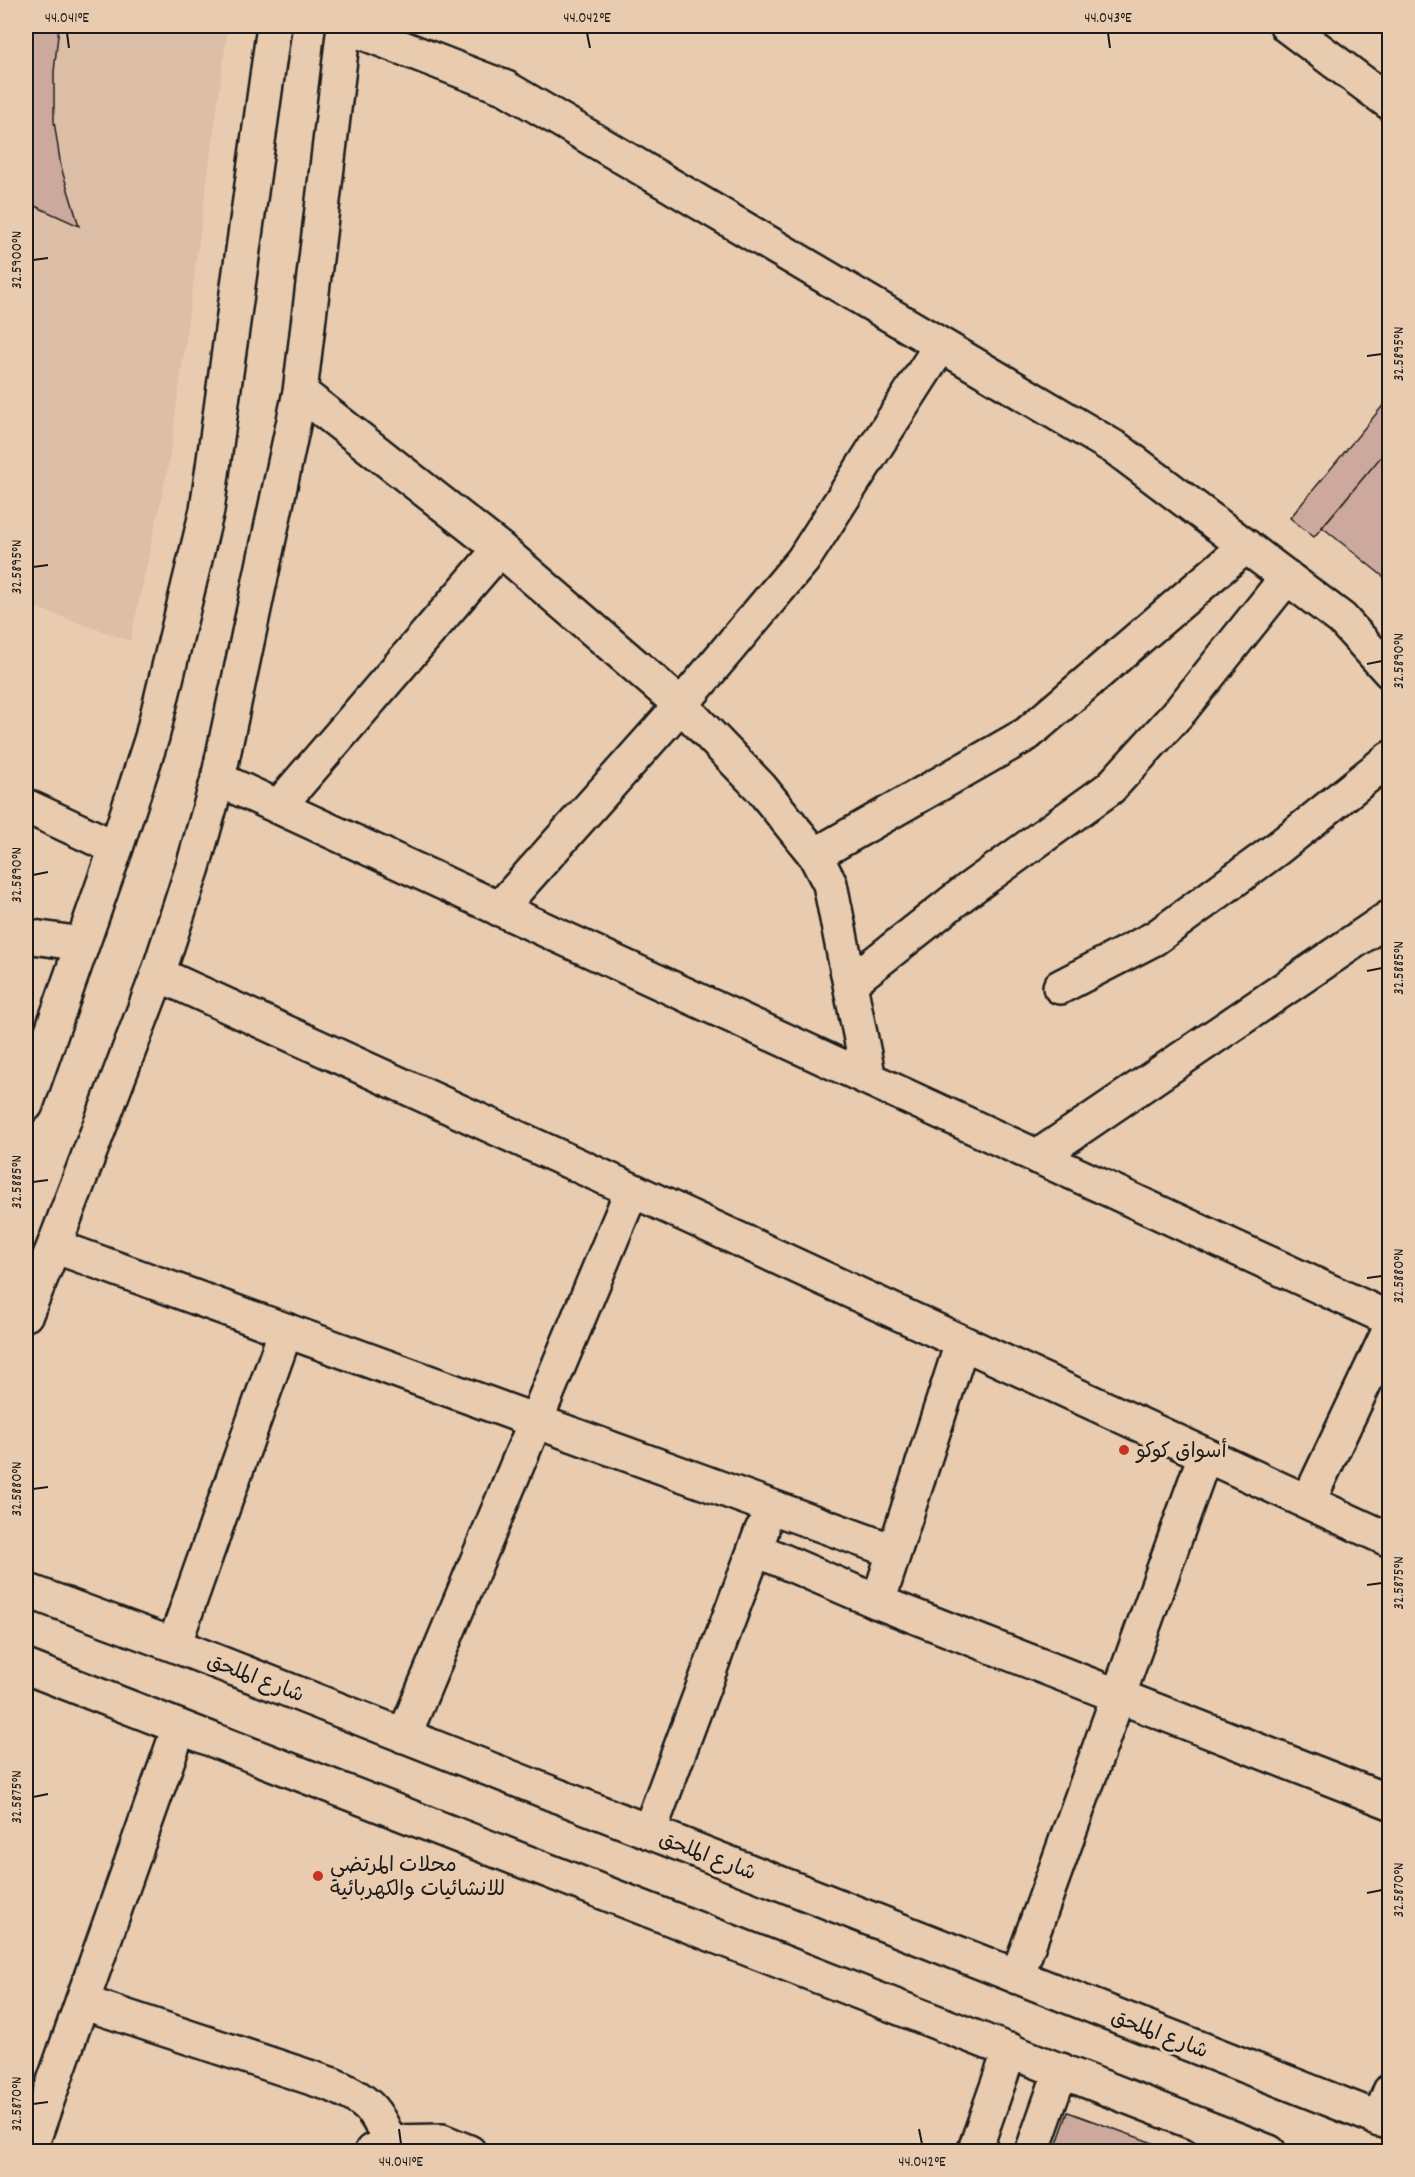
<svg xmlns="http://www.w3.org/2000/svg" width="1415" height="2177" font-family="Dekko,'Playpen Sans Arabic',sans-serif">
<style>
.built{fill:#ddbea6}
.building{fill:#cda89c;stroke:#1c1c1c;stroke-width:1.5}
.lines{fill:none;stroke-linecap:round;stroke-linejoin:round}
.minor-casing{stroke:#1c1c1c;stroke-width:38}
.minor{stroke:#e9ccaf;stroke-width:33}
.ticks{fill:none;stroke:#1c1c1c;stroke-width:2}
.poi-dot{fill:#c8321e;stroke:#e9ccaf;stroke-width:2}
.labels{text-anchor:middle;stroke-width:6;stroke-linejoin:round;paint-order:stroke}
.poi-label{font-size:21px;fill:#1c1c1c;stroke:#e9ccaf;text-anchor:start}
.street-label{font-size:21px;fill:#1c1c1c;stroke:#e9ccaf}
.neatline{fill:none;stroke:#1c1c1c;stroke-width:2}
.ticks-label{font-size:15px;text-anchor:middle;fill:#1c1c1c}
</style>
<rect width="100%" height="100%" fill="#e9ccaf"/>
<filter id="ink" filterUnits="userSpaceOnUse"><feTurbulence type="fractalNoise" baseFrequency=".0167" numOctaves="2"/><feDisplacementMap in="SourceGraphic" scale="12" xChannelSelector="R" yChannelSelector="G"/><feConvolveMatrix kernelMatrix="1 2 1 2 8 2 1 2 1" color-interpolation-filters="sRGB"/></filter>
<g filter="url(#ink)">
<!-- built -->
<path class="built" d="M26,26H228L169,462L130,641L26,604Z"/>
<!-- building -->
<path class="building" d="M26,26H59L54,72V121L61,167L79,226L26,202Z
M1390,397V446L1314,537L1290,518Z
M1390,446V582L1322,527Z
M1068,2112L1175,2151V2152H1054Z"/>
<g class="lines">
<!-- minor casing -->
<g class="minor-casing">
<path id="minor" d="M346,26L506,88L1117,449L1342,619L1390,672
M1287,26L1390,103
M300,392L500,549L681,705L761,788L815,855L830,884L869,1079
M218,779L1390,1319
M26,806L116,848
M278,807L500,549
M815,855L1027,734L1246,546
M499,909L681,705L803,560L941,345
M26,936L82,944
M158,974L632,1190L1390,1540
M850,983L964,893L1110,788L1181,710L1287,577
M1060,987L1155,938L1278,848L1390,758
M26,1105L116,848L152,737L207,510L274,26
M1037,1157L1390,917
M54,1246L893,1551
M26,1314L54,1246L158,974L193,867L218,779L300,392L344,26
M1308,1502L1390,1329
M755,1549L878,1602L1390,1802
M26,1590L174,1645L1390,2123
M878,1602L962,1343
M174,1645L286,1330
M26,1667L1269,2152
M404,1736L632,1190
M649,1832L762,1530
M1017,1977L1205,1455
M82,2002L333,2085C373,2102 377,2113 394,2152
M1379,2120L1390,2091
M372,2151L390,2142L442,2141L469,2152
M29,2152L179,1728
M974,2152L1010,2050
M1032,2152L1061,2070"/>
</g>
<!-- minor -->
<use href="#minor" class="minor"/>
</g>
</g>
<!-- ticks -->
<path class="ticks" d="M67,33L69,48M587,33L590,48M1108,33L1110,48M33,260L48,258M1367,356L1382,354M33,567L48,565M1367,664L1382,661M33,875L48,872M1367,971L1382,968M33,1182L48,1180M1367,1278L1382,1276M33,1489L48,1487M1367,1585L1382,1583M33,1797L48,1794M1367,1893L1382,1890M33,2104L48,2102M399,2129L401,2144M919,2129L922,2144"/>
<!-- markers -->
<g class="poi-dot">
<circle cx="1124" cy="1450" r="6"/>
<circle cx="318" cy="1876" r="6"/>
</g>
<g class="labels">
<!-- poi labels -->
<g class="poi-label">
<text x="1136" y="1457">أسواق كوكو</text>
<text x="330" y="1871">محلات المرتضى<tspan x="330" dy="24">للانشائيات والكهربائية</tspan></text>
</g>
<!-- street labels -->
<g class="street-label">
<text transform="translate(256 1677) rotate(21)" y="7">شارع الملحق</text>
<text transform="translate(708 1855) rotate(21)" y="7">شارع الملحق</text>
<text transform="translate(1160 2033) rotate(21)" y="7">شارع الملحق</text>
</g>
</g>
<!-- margin -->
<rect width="1415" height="2177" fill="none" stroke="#e9ccaf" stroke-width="66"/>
<rect x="33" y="33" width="1349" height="2111" class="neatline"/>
<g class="ticks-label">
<text x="67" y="22">44.041°E</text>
<text x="587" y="22">44.042°E</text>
<text x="1108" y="22">44.043°E</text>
<text transform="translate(16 260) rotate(-90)" y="5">32.5900°N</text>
<text transform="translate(1398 354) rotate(-90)" y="5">32.5895°N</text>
<text transform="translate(16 567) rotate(-90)" y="5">32.5895°N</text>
<text transform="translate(1398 661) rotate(-90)" y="5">32.5890°N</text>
<text transform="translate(16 875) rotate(-90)" y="5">32.5890°N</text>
<text transform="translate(1398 968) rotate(-90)" y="5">32.5885°N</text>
<text transform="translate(16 1182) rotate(-90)" y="5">32.5885°N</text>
<text transform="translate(1398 1276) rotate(-90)" y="5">32.5880°N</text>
<text transform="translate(16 1489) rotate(-90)" y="5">32.5880°N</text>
<text transform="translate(1398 1583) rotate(-90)" y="5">32.5875°N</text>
<text transform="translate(16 1797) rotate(-90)" y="5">32.5875°N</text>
<text transform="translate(1398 1890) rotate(-90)" y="5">32.5870°N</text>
<text transform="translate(16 2104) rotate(-90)" y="5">32.5870°N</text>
<text x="401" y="2166">44.041°E</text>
<text x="922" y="2166">44.042°E</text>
</g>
</svg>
